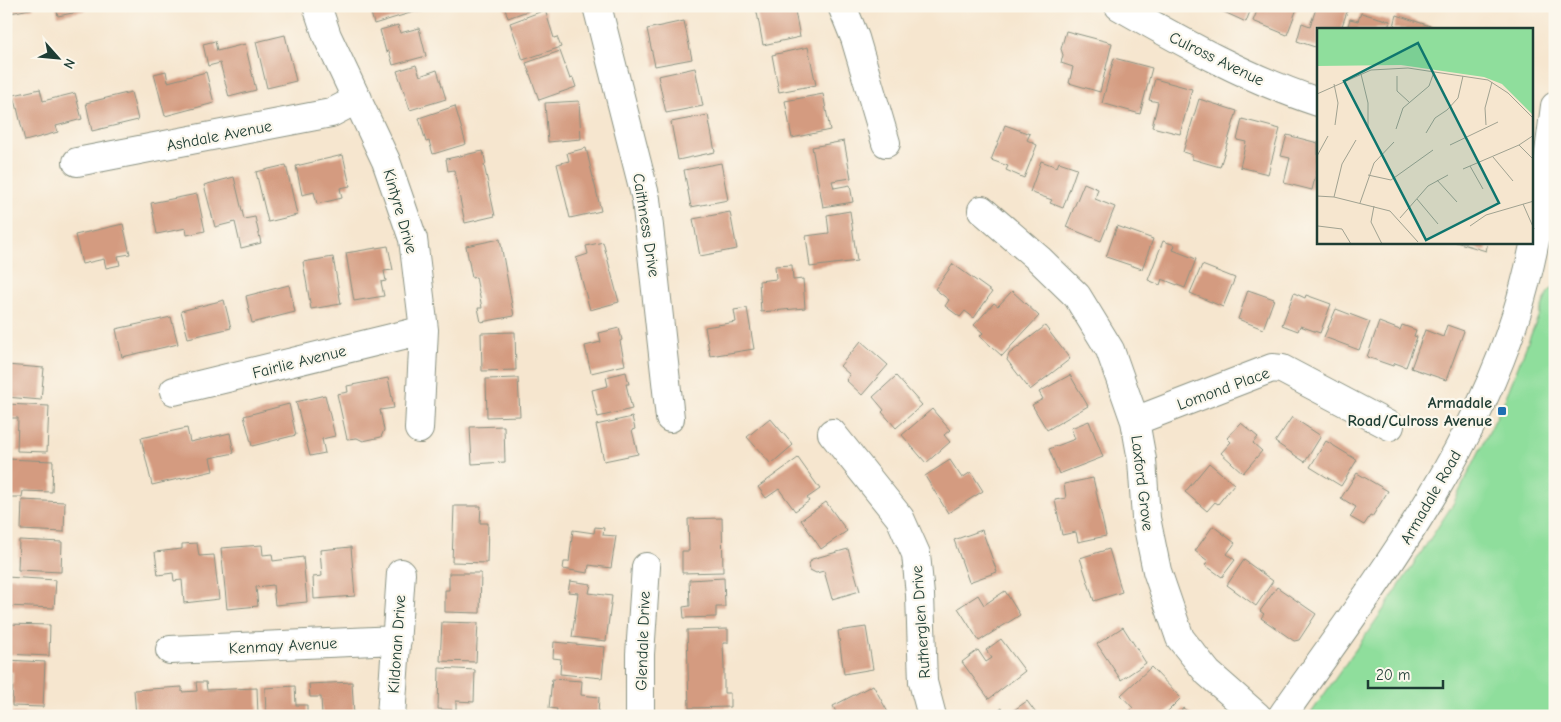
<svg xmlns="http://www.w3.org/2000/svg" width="1561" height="722" font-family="'Comic Neue',sans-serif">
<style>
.green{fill:#8fde9c;stroke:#578e68}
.building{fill:#d49b80}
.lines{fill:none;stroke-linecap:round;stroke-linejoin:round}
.street-casing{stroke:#8a9282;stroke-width:30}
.street{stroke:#fff;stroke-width:28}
.poi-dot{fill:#1f6fb2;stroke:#fbf7ec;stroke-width:2}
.labels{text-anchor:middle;stroke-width:4.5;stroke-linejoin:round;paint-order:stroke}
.street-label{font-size:16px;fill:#1f3d34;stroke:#fbf7ec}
.poi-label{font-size:16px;font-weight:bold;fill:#1f3d34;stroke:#fbf7ec;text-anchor:end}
.inset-road{fill:none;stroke:#a0a291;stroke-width:1}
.view{fill:#0f766e;fill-opacity:0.15;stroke:#0f766e;stroke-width:2.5}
.inset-edge{fill:none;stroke:#1f3d34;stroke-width:2.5}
</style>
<rect width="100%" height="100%" fill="#fbf7ec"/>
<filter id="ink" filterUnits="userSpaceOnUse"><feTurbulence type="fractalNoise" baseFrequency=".02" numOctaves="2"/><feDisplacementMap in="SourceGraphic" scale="10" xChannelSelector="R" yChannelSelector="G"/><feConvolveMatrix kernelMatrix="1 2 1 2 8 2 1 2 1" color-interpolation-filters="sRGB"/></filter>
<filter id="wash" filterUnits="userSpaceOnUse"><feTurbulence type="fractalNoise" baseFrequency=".0096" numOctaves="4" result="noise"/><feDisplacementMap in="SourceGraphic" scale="20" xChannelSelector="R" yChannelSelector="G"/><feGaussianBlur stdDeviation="1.12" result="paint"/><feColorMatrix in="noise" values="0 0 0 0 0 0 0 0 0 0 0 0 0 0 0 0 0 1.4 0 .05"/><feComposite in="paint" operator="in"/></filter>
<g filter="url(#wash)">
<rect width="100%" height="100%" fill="#f6e6cf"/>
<!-- green -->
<path class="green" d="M1555,286V716H1309L1386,606L1453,504L1503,404L1548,292Z"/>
<g id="blocks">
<!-- building -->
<path class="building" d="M6,6H33L34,8L6,14Z
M56,6H87V10L58,16Z
M362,6H419L420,10L374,24L370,9L363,11Z
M504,6H528L530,10L508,18Z
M761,6H794L800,37L763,45L756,7Z
M1211,6H1252L1246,22Z
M1259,6H1298L1287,35L1253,21Z
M1317,6H1349L1341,29H1318V48L1297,41L1302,23L1310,26Z
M545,10L554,38L557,37L561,47L523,60L510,23Z
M1361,13L1390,21L1388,29H1347L1350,19L1358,21Z
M1397,15L1436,28V29H1393Z
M684,21L692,59L655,66L647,29Z
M398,25L400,33L419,28L426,56L393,65L389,51L386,52L380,30Z
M1066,31L1112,43L1100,92L1069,83L1073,67L1061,63L1063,55L1061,49Z
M285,35L296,81L267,88L256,42Z
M215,41L217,51L245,44L256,90L229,97L220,63L208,66L203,44Z
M808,47L816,85L779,92L772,55Z
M560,51L570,79L573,78L576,87L539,100L526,63Z
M1114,58L1152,68L1140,114L1102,103Z
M416,65L420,76L437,70L446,99L410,110L397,71Z
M695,68L703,106L666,113L658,76Z
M166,71L168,82L206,72L214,103L165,116L154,74Z
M1155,79L1192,89L1180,134L1152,127L1158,102L1149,100Z
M40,89L43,101L75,93L82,119L56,126L58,132L25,141L14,95Z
M131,92L138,120L92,131L86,103Z
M823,94L830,130L792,138L785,101Z
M1199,99L1237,111L1220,167L1192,159V155L1183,152Z
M579,101L581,139L548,142L545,103Z
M455,106L466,144L433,154L429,141L426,142L419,118Z
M708,115L715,152L678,160L671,122Z
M1242,119L1280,129L1268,174L1240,167L1246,142L1237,140Z
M1005,125L1030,134L1027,140L1037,145L1024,178L1006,170L1008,166L991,160Z
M1287,135L1318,143V166L1312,190L1284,183L1290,158L1281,156Z
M844,141L851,178L832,181L834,188L850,185L853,202L823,207L812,147Z
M586,148L601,211L570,218L557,164L569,161L567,153Z
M483,151L486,164L484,165L495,216L465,223L454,170L448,171L446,159Z
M343,155L350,186L340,188L342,198L317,204L314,192L302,195L296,166Z
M1041,161L1057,167L1059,162L1077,168L1063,208L1050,203L1052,200L1030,192Z
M721,163L728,200L691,207L684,170Z
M286,165L297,215L268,222L256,172Z
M234,177L244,219L255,217L261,243L241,248L235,222L215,227L204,185Z
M1084,183L1098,189L1095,199L1115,207L1101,241L1066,227Z
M197,194L205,231L187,235L186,228L157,234L151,203Z
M850,211L857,261L810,267L806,236L829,233L827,215Z
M730,212L737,249L700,256L693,219Z
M123,224L130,254L118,256L120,265L106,268L104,259L82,264L75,235Z
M1117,226L1153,239L1142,269L1106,257Z
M500,239L514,316L481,322L478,308H482L476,277L472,278L466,246Z
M1163,241L1175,245L1173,250L1196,259L1185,288L1162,279L1160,285L1148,280Z
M603,242L619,302L590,310L576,258L588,254L586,246Z
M1456,242H1488L1486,251Z
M388,246L393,270L384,271L386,281L381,282L384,296L354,301L346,253Z
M333,257L341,304L311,309L303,262Z
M953,264L992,292L974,318L965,311L960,317L945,306L949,300L935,289Z
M792,265L793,280L803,279L805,308L761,312L759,281L776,279L775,266Z
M1202,265L1235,278L1223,307L1190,293Z
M289,285L295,312L252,323L246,296Z
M1248,290L1274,299L1263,329L1238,319Z
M1012,291L1039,316L1002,356L980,336L983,333L974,325L994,303L998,306Z
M1294,293L1305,298L1306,295L1331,304L1320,333L1300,326L1298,331L1282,325Z
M224,300L231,328L188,338L181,311Z
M747,308L754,349L710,356L705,327L736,322L734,310Z
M1336,309L1370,322L1359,350L1324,337Z
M171,317L178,344L122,357L116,329Z
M1379,322L1400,330L1402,325L1416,330L1414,336L1417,337L1406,367L1395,363L1393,366L1367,357Z
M1447,325L1464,331L1446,380L1411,368L1425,330L1443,337Z
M1045,326L1070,359L1030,390L1007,360L1009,354Z
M619,328L622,340L620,341L625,365L591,373L585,346L601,342L599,333Z
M515,332L516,370L482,371L481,333Z
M861,341L888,365L862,395L846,380L850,375L840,366Z
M6,365L44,368L41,400L6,397Z
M626,372L629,384H626L632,409L598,417L592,390L608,386L606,377Z
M1070,375L1088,406L1047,430L1032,405L1043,399L1039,392Z
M896,376L922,405L896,428L882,412L884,410L873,397Z
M388,378L394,408L380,410L384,430L381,437L363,441L357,438L347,439L337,394L348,392L347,386Z
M518,378L520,416L487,417L486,379Z
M325,395L335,436L322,439L325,453L310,456L296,402Z
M6,404L49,406L47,452L17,451L18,418H6Z
M289,404L296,435L252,446L244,416Z
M932,409L950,430L944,435L950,442L926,463L902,435Z
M632,417L635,429L632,430L638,454L604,461L596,425Z
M1292,417L1321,436L1305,462L1275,442Z
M770,418L793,445L771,464L747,437Z
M1089,421L1103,457L1059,474L1049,449L1075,439L1071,428Z
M1241,423L1258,437L1253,443L1262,451L1243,473L1221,453L1231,442L1227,438Z
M504,426L505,462L472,464L470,427Z
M187,428L190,442L230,433L234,453L210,458L213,471L152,485L141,438Z
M1326,441L1357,460L1341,486L1310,467Z
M798,458L820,489L807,498L809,501L795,511L779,489L766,498L758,487Z
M6,459L53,461L52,492L23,491L22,497H6Z
M950,460L962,478L971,472L983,491L948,513L925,476Z
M1209,463L1234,484L1218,504L1215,502L1207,511L1185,492Z
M1357,473L1388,491L1372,517L1370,516L1364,525L1350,517L1356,507L1341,498Z
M1093,478L1106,536L1078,542L1076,532L1062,535L1055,500L1066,498L1064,484Z
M22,500L65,502L64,532L21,530Z
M826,502L847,531L821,549L801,520Z
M454,506H481L480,523H488L487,563L452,562Z
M722,518L723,572L682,573V551H689L688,519Z
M1213,526L1235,543L1227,554L1235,560L1222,577L1205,565L1208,561L1195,551Z
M595,527L604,528L603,535L616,536L611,568L589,565L588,573L563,569L564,562H569L573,530L594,533Z
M982,530L997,572L969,582L954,540Z
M19,540L62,542L61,572L18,570Z
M197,543L199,556L214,555L219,599L184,603L182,580L174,581L173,573L158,575L155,552L182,549V544Z
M262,545L263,555L272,554L273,561L303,557L307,602L275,605L273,585L256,587L258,606L227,609L221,548Z
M351,547L355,596L314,599L313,577L322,576L320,550Z
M848,549L860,591L832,599L824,571L816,573L810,570L809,564L812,559Z
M1109,549L1122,592L1094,601L1080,558Z
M1244,560L1273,581L1256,606L1227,585Z
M449,573H481L480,613L445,612V590H449Z
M6,577L56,580L54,608L6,606Z
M724,578L725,607H716V617L684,618L683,607L690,606L689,580Z
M570,581L591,584L589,593L612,596L606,641L572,637L578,593L568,592Z
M1277,587L1316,614L1299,640L1294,641L1261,618L1264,614L1260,611Z
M1005,591L1020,615L979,641L958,608L978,595L984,605Z
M442,622L478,623L476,662L440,661Z
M6,624L50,625L49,656L6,654Z
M866,627L873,669L844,674L838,631Z
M1123,627L1146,663L1121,680L1097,644Z
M728,629V643H723L724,668V693H730V707L689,708L687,630Z
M1001,639L1025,671L989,699L962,662L978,650L986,662L992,658L986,650Z
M554,642L605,647L602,678L560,674L561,659L553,658Z
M6,660L45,662L43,707L12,706L13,672H6Z
M1151,667L1181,698L1163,716H1133L1129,712L1133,708L1121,695Z
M439,668L475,670L474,702L456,701V710L438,709Z
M552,679L582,681L581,695L599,697L598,716H556L557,709L549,708Z
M196,682H206L207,690L257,688L258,716H136L134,690L182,687V692L197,691Z
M352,682L354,716H322L321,697H310L309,684Z
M873,685L890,716H838L833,706Z
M295,686L296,705H307V716H266L265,688Z
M1027,701L1038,716H991L1002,708L1007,715Z
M1183,708L1194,716H1178Z
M6,713L42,714V716H6Z"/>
</g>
</g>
<g filter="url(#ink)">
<use href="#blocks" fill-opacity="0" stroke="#8a9282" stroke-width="1"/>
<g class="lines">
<!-- street casing -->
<g class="street-casing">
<path id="street" d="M317,6L327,36L386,161L413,239L424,330L419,429
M597,6L646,199L670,418
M842,6L855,38L886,143
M1119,6C1184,43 1248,79 1318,102
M77,162L331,113L358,99
M982,210L1039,259L1077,296L1110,350L1135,421L1142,460L1146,518L1157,571L1180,638L1208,673L1257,716
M174,391L424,330
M1135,421L1272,368L1282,369L1390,426
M832,433L900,518L916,554L920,595L923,682L932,716
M170,650L397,640
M391,716L401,573
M640,716V654L646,567
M1282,716C1371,589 1469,464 1516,315C1538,247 1546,176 1555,106"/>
</g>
<!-- street -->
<use href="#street" class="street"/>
</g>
</g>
<!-- markers -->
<rect class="poi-dot" x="1497" y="406" width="10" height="10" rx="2.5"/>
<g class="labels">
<!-- street labels -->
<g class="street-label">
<text transform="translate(1217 58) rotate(26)" y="6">Culross Avenue</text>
<text transform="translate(219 135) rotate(-11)" y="6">Ashdale Avenue</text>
<text transform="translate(401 211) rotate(74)" y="6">Kintyre Drive</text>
<text transform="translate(647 225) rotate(81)" y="6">Caithness Drive</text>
<text transform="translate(299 361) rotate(-14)" y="6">Fairlie Avenue</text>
<text transform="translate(1223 388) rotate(-20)" y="6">Lomond Place</text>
<text transform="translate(1143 483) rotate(83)" y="6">Laxford Grove</text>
<text transform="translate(1430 497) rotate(-60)" y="6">Armadale Road</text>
<text transform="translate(920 622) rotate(-94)" y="6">Rutherglen Drive</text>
<text transform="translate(642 641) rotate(-88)" y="6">Glendale Drive</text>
<text transform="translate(396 644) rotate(-86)" y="6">Kildonan Drive</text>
<text transform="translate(283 645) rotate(-3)" y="6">Kenmay Avenue</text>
</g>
<!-- poi labels -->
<g class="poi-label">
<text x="1492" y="408">Armadale<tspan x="1492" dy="18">Road/Culross Avenue</tspan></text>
</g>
</g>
<!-- overview -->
<g transform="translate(1317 28)">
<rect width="216" height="216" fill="#f6e6cf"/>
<path d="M0,0H216V87L185,56L167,49L84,37L0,38Z" fill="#8fde9c"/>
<path class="inset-road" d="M44,46L51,75V99M80,48V63L92,74M17,56L21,75L18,97M0,66L54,42L91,40L171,52L191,65L217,91M169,97L168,80L175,54M79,101L86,80L112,58L117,44M109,105L118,90L130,82L141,70L146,48M133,117L181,94M202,117L217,132M0,128L11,108M176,129L196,153M153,138L166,161M146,141L202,117L217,107M51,147L74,152L116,122M120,152L140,174M0,168L17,169L73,183L101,214M17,169L25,136L39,112M100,171L121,196M43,175L57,135L77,114M206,176L217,201M57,178L54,194L65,216M83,190L111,158L131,147M1,198L25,201L34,216M153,198L169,187L217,173"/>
<path class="view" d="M101,15L182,175L109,212L27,53Z"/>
<rect width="216" height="216" class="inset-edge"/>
</g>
<!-- margin -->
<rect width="1561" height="722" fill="none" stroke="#fbf7ec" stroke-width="25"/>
<!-- north arrow -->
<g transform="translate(58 58) rotate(117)" stroke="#fbf7ec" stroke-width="4" paint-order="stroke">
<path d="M0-4L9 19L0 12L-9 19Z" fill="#1f3d34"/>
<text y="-8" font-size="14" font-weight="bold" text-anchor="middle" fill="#1f3d34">N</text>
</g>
<!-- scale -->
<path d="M1368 680v8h75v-8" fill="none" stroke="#1f3d34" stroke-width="2.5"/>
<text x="1376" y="680" font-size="15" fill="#1f3d34" stroke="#fbf7ec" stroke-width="4" paint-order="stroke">20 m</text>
</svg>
